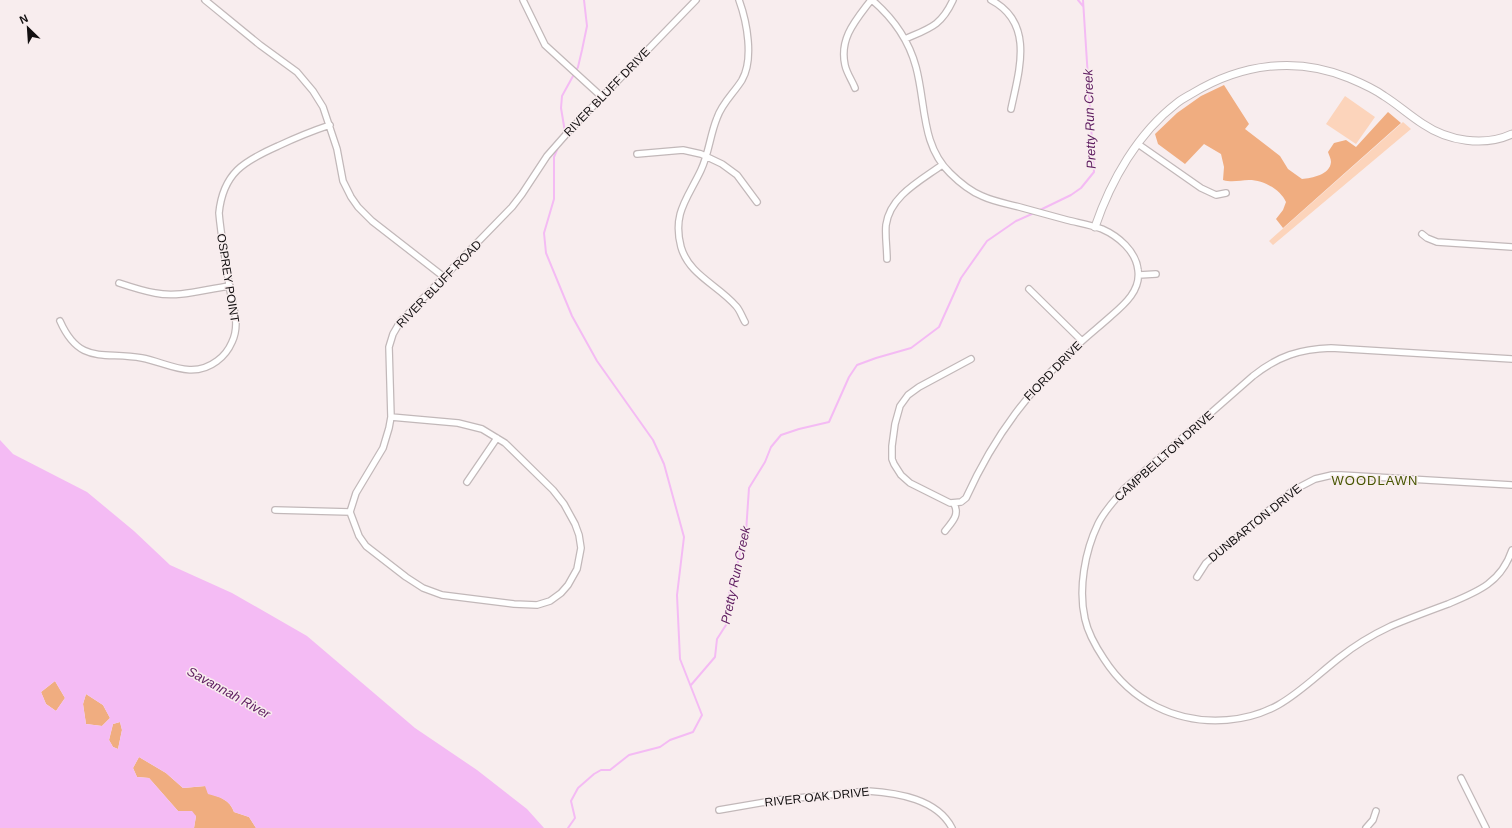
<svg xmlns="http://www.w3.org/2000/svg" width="1512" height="828" font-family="Arial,sans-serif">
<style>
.green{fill:#fcd4bb}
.forest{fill:#f0ad80}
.water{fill:#f4bbf4;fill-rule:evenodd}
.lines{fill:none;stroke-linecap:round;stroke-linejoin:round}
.stream{stroke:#f4bbf4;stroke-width:2}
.minor-casing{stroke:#c2b8b9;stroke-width:8}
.tertiary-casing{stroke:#c2b8b9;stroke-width:9}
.minor{stroke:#fff;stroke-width:5.5}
.tertiary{stroke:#fff;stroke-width:7}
.labels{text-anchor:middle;stroke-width:3;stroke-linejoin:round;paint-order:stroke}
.street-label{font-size:12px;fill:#131011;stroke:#f8edee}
.water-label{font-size:13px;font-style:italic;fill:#5e1c60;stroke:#f8edee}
.neighbourhood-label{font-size:13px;letter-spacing:1px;fill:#485602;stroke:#f8edee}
</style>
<rect width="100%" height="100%" fill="#f8edee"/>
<!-- green -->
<path class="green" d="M1345,96L1375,117L1356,144L1326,124Z
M1403,122L1411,129L1273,245L1269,241Z"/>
<!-- forest -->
<path class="forest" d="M1224,85L1249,124L1245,129L1280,156L1288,169L1302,179C1312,178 1330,175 1331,162C1331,159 1329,155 1328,152L1334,143L1346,140L1356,147L1388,112L1401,123L1283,228L1276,219L1283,210L1286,202C1280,189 1263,180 1249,180C1240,180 1233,183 1223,180L1224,167L1221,154L1204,144L1185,164L1158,144L1155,134L1177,113L1201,96Z
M55,681L65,698L56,711L46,704L41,692Z
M86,694L103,705L110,718L102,726L86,724L83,704Z
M120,722L122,730L118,749L113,747L109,740L113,724Z
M139,757L166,773L183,788L206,786L208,793C220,797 230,800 234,812L249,817L256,828H194L196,816L178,811L149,778L137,777L133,768Z"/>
<!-- water -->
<path class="water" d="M0,440L13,454L87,492L134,531L170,565L232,593L307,636L415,728L477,770L527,809L544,828H256L249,817L234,812C230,800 220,797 208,794L205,786L183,788L166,773L139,757L133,768L137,777L149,778L178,811H192L196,816L194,828H0ZM55,681L65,698L56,711L46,704L41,692ZM86,694L103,705L110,718L102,726L86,724L83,704ZM120,722L122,730L118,749L113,747L109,740L113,724Z"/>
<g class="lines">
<!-- stream -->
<path class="stream" d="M1078,0L1083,6
M565,132L561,108L562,96L578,67L582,50L587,26L584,0
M559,145L554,157V199L544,233L546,253L572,316L597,361L653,440L664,464L684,537L677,595L680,659L702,715L693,732L670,740L660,747L629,755L610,770H601L594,774L578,788L571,801L575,818L568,828
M1038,211L1071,195L1081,188L1094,172L1083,0
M691,685L715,657L717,639L726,625V605L746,532L749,488L765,462L771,447L781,435L799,429L829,422L849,377L857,365L876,358L911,348L939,327L961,278L987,241L1016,221L1034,213"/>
<!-- minor casing -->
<g class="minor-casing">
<path id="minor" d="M205,0L260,45L297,72L313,91L323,107L337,149L343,181L351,197L358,207L372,221L444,277
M523,0L545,45L602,97
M739,0C747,22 754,59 742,80C734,93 722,103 717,118C710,135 709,153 701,170C688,198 672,213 681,247C689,275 718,285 736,306C740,310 742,317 745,322
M872,0C893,18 909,41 916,67C926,104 921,145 950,173C960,183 970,191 982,196C995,202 1009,204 1023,208C1038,212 1052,216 1067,220C1079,223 1091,225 1102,229C1118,236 1136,251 1138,270C1141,290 1125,304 1111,316C1101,325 1091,333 1081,342C1030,389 995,434 966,498L961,502L950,503L910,483L901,475L894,464L892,459V446L895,424L900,406L908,395L919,387L971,359
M991,0C1035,23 1019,71 1011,109
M905,39C930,28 941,26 953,0
M855,88C852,80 847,74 845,65C839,38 856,20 871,0
M1138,144L1201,188L1216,195L1226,193
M637,154L683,150L701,154L722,164L737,175L757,202
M1422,234L1427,238L1437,242L1512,247
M887,259C887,248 885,236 886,225C890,196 920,181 942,165
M1139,275L1156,274
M119,283C131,287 143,291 155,293C180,298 205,289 230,286
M1029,289L1082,341
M60,321C80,366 104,351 142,358C168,363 192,380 217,361C224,356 229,349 232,342C241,323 232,305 229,285C226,261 221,237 219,213C223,173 244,161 278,146C295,138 312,131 330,125
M1512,359L1331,348C1300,349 1278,356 1253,376L1124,489C1115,500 1104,511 1098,524C1085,551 1078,589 1085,619C1088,633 1096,647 1104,659C1131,701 1176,724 1227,720C1279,716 1301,688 1339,658C1354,646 1374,634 1391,626C1410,618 1429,611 1448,604C1477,592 1501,583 1512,550
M391,417L458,423L482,429L505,443L553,490L564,504L575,524L579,535L581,548L577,569L568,585L561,593L550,601L537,605L514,604L442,595L423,588L406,577L366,546L359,536L350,512L356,493L383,448L389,428L391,417L389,347L393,334L400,322L512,207L522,194L547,156L569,131L696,0
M467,482L497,438
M275,510L350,512
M945,531C952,522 960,515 954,504
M1197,577L1206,563L1292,491L1315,479L1332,475H1341L1512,485
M1461,778L1486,828
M719,810L777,800L868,791C898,793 937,799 952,828
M1366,828L1373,820L1376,811"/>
</g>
<!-- tertiary casing -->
<g class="tertiary-casing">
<path id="tertiary" d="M1095,227C1111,180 1138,133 1177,103C1182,99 1188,96 1193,93C1241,64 1296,56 1349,78C1361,83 1373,88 1384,96C1397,104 1409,115 1423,124C1448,141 1484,147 1512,134"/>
</g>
<!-- minor -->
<use href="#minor" class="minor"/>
<!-- tertiary -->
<use href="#tertiary" class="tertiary"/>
</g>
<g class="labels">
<!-- street labels -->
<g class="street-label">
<text transform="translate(607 92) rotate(-46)" y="4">RIVER BLUFF DRIVE</text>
<text transform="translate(228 278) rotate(81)" y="4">OSPREY POINT</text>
<text transform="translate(439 284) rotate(-46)" y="4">RIVER BLUFF ROAD</text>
<text transform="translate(1053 371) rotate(-46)" y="4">FIORD DRIVE</text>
<text transform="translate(1164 456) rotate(-42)" y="4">CAMPBELLTON DRIVE</text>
<text transform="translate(1255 523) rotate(-39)" y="4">DUNBARTON DRIVE</text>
<text transform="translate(817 797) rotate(-6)" y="4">RIVER OAK DRIVE</text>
</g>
<!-- water labels -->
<g class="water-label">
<text transform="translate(1089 119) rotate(-92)" y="5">Pretty Run Creek</text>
<text transform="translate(735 575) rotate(-78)" y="5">Pretty Run Creek</text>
<text transform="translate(229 692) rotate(29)" y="5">Savannah River</text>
</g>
<!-- neighbourhood labels -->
<g class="neighbourhood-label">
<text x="1375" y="485">WOODLAWN</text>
</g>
</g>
<!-- north arrow -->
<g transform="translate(28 28) rotate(335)" stroke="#f8edee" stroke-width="3" paint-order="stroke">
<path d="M0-3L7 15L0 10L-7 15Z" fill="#131011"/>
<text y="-6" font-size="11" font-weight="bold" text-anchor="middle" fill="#131011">N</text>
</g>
</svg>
